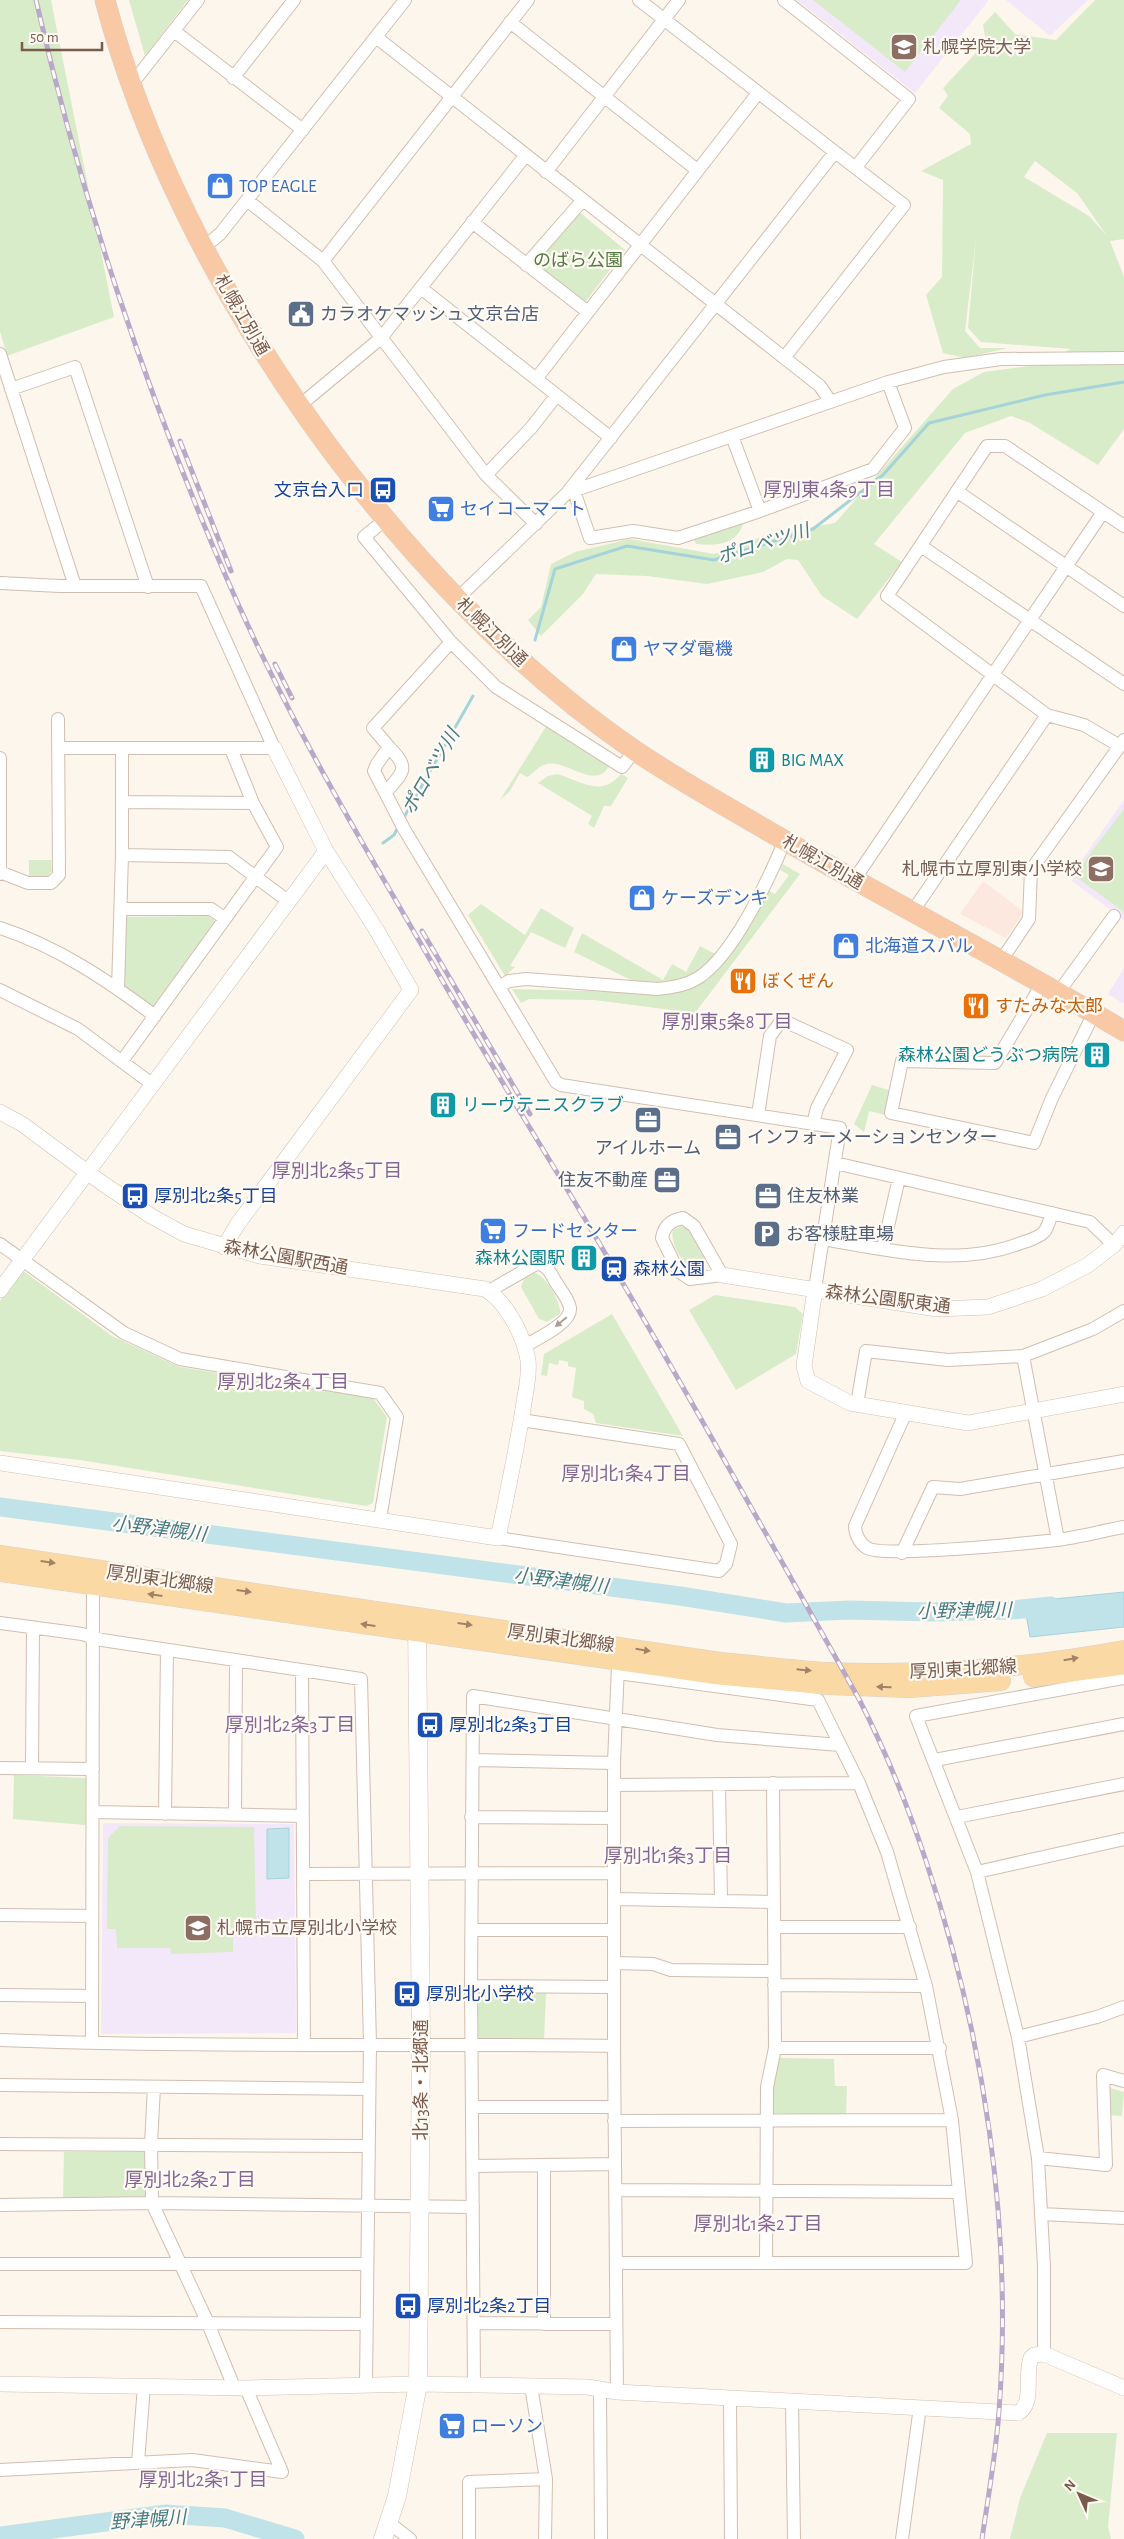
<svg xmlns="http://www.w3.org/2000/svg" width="1124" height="2539" font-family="'Alegreya Sans','Noto Sans JP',sans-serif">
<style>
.commercial{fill:#fde8e0}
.education{fill:#f3e8fa}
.green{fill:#d8ecc9;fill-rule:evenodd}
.water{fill:#bfe3e8;stroke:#a5d3da}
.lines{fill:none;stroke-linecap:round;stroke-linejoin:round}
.stream{stroke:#a5d3da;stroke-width:3}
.river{stroke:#bfe3e8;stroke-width:19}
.minor-casing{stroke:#d1beb0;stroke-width:14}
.tertiary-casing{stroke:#d1beb0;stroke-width:16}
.secondary-casing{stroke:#d6c0b0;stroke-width:19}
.primary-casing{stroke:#dad1cd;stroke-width:20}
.trunk-casing{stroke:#dad1cd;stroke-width:21}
.minor{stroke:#fff;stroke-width:12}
.tertiary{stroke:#fff;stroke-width:15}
.secondary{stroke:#fff;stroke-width:18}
.primary{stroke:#fbd9a5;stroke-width:19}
.trunk{stroke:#f9c8a4;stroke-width:20}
.rail-casing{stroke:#b9a8c9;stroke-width:5}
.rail{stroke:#fffaf3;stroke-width:3;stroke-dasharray:9;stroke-linecap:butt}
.oneway{fill:#af9d94}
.oneway2{fill:#a18267}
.labels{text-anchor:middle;stroke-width:4.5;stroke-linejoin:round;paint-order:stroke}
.education-label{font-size:18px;fill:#785e54;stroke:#fffaf3;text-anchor:start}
.shop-label{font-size:18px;fill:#366cbe;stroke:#fffaf3;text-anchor:start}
.park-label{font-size:18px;fill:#537a41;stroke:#fffaf3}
.service-label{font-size:18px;fill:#4e5e75;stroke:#fffaf3;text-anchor:start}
.street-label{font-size:18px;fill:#7a5c4d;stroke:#fffaf3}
.transit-label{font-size:18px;fill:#164399;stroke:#fffaf3;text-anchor:start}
.culture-label{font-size:18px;fill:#0d838f;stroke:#fffaf3;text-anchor:start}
.food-label{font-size:18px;fill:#c56008;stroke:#fffaf3;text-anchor:start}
.neighbourhood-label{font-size:19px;fill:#846695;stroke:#fffaf3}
.water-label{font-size:19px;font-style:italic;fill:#437c86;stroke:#fffaf3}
</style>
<rect width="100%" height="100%" fill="#fdf6ec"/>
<!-- commercial -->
<path class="commercial" d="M983,881L1024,912L1006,938L960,914Z"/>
<!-- education -->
<path class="education" d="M797,0H989L915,93Z
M1006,0H1088L1050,36Z
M1124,800V920L1072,881L1083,858Z
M1124,968V1004L1108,994Z
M103,1823L294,1824L296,2033L101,2034Z"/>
<!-- green -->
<path class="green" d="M0,0H51L114,317L7,356L0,331Z
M129,0H188L145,56Z
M813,0H961L905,72Z
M1095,0H1124V239L1110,241L1124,277V429L1098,465L1030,423L1011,416L965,433L874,544L902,562L857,619L822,596L798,560L787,559L763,572L707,584L647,576L596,574L583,594L541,636L528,620L541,607L551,564L575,552L630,539L714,554L767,535L835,523L953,389L984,372L1038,365L1071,349L981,342L968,328L976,239L965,331L980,348H1008L965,358L943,353L926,295L942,277L943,180L921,171L971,144L970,134L939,108L948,96L943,88L986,42L983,25L995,12L1015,34L1056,40ZM1035,161L1077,193L1107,236L1089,216L1024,177Z
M577,210L625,250L583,305L531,265Z
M744,520C739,545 717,546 696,544L694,539Z
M547,725L610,765C595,792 568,759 547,764C538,766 534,773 527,777L520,773L510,791L500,800Z
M557,774C581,781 601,798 621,774L628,778L611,806H604L594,828L588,824L592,816L538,783L548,776Z
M1124,809V912L1076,877L1086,859Z
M29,860H51L52,871L46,877H29Z
M783,864L800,874L695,1013L594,1000L529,999L521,1003L512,989L663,993C722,991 742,935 769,891L775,894L789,875L780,870Z
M481,904L525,935L541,908L574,928L565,948L531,932L510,966L515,967L505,976L468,915Z
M208,916L215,921L152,1008L121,985L123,917Z
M582,933L663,980L672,964L686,972L700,946L717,955L689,978L661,982L633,981L574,952Z
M872,1085L892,1091L885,1115L869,1111L864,1132L854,1124Z
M681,1226L690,1230L704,1258L702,1266L697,1269C684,1269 669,1242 673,1230Z
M22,1270L112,1336L180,1367L373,1398L387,1417L373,1503L366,1506L80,1460L0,1451V1301Z
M535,1273C546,1276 562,1303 560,1314L547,1322L539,1319L521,1287L524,1279Z
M715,1295L795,1307L803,1314L796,1354L736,1390L689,1310Z
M612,1314L683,1436L596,1423L593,1414L584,1409V1401L572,1397L576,1368L568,1366V1362L559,1360L558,1365L549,1363L547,1376L541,1375L544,1354Z
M14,1775L86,1778L85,1825L13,1819Z
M120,1826L254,1827L256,1923H245V1929H233V1952L171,1954L170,1948H117L116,1929H107L108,1838Z
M475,1992L546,1993L544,2041L476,2039Z
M779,2058L834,2059L835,2086H847L846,2115L773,2113L772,2084Z
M1106,2087L1124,2092L1122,2116L1106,2115Z
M64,2152H146L145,2197H63Z
M1047,2433H1117L1108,2527L1111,2539H1010L1020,2498Z"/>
<!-- water -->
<path class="water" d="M1124,1592V1627L1030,1637L1024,1602Z
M289,1828V1878L267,1879V1829Z"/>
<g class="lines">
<!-- stream -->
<path class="stream" d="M535,640L555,569L627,546L714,560L813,529L883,475L929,423L1045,395L1124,382
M403,819L473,696
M383,843L394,835L398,827"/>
<!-- river -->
<path class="river" d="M0,1507L680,1596L786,1613L849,1610L931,1612L1012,1610L1051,1606
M0,2536L166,2514L225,2518L295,2539"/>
<!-- minor casing -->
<g class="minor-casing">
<path id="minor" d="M784,0L909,99L856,167
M510,22L697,170
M174,31L303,130
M376,37L820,386L830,401
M233,78L294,0
M131,85L198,0
M546,172L679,0
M247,200L323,261L486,475L536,524
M472,222L588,312
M204,247L220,234L405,0
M323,261L528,0
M526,265L582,201
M421,288L611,438
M0,354L75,586
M784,358L904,205L835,152
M536,379L758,93
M11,389L75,367L148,587
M299,406L381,338L525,156
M732,436L760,511
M486,475L531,428L556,396
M574,491L590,538L633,531L678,538L760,511L873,469L905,428L888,382
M958,492L1124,606
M567,493L888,382L944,367L1001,359L1124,358
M386,519L364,537L451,642L496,687L622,767L635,750
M921,546L1124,684
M0,583L60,586H201L274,748H58
M457,599L567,493L835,152L639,0
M451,642L373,728L389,747L377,764L374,771L404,829L556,1082L561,1085L840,1128L815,1289
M1120,746L1084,725L1047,715L887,596L987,446H1005L1124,526
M0,758V874
M386,792C404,771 410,769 389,747
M122,802L253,803
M122,855L229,857L288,901
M0,872L28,883H51L59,875L58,719
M854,880L1103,512
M121,909H211L224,918
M913,911L1047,715
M0,928C58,947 107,980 155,1016
M1001,961L1029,919L1031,870L1124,740
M1042,984L995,1063L902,1061L891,1113L1034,1143L1052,1098L1094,1013
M500,986L509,981L526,979L658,989C672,987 685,986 698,978C733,956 769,879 785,840
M118,989L122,855V748
M0,990L78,1029L152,1084
M1058,993L1114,916
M122,1061L277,847L253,803L231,749
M758,1115L770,1036L782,1020L847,1050L817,1108L813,1124
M835,1163L1090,1222L1114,1245
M683,1218L694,1226L722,1275L690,1279L678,1271L662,1238C664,1226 671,1220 683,1218Z
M823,1239C889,1250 957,1268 1021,1243C1028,1241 1040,1237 1045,1231C1048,1226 1050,1219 1052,1213
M0,1244L124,1333L180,1359L380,1393L397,1417L380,1519
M883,1248L899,1178
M489,1291L536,1264C547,1264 550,1272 555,1281C559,1288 569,1299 570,1308C572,1323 536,1339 525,1346
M1023,1356L1058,1540
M857,1404L866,1351L948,1360L1023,1356L1093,1329L1124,1311
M906,1412L855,1526C855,1534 860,1544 867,1548C884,1558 1029,1543 1057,1540C1079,1537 1102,1531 1124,1527
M498,1538L719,1571L726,1564L731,1544L679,1444L521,1420
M902,1553L933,1487L960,1489L1124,1461
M0,1623L82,1634L102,1640L361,1679L370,2044L366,2385
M302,1670L304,2044
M473,1760L614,1763
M935,1760L1124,1724
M0,1768L93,1769
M32,1768L33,1627
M719,1784L721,1901
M614,1785L859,1783
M93,1812L303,1816
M165,1814L167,1650
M235,1815L236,1660
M471,1817L614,1818
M957,1817L1124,1784
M977,1872L1124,1839
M303,1874L614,1873
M614,1899L774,1902
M0,1915L92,1916
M774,1927H910
M472,1930H614
M614,1963L653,1964L671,1970L774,1971
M774,1985L926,1986
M471,1986L614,1987
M0,1995L92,1996
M1018,2037L1097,2017L1124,2007
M0,2040C204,2048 409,2043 614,2046
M92,2043L93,1578
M775,2048H940
M0,2085L369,2089
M154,2087L151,2144L152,2203L207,2321L234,2387
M473,2107H614
M614,2121L952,2120
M0,2144L369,2146
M1038,2158L1106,2165L1103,2075L1124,2081
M544,2165V2324
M473,2166L615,2164
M615,2190L959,2192
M0,2205L152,2203L473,2207
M1041,2214L1124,2218
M616,2263H966L952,2120L926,1986L887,1852L859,1783L818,1700L618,1673
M766,2263L767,2087L775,2048L773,1783
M0,2264H367
M0,2322L367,2324
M474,2323L616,2324
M1044,2354V2267L1038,2158L1018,2037L977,1872L916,1716L1124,1678
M474,2385L471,1986L473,1696L717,1735L840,1745
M531,2386L546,2479L545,2539
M600,2389L601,2539
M617,2392L614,2046V1763L618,1665
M730,2397L731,2539
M792,2401L794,2539
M138,2462L144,2386
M0,2470L192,2460L282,2472L246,2388
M388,2522L410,2539
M469,2539V2482L546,2479
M902,2539L920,2407"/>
</g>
<!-- tertiary casing -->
<g class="tertiary-casing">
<path id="tertiary" d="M0,1112L22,1124L102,1183L151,1216L184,1234L260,1256L485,1289C506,1301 524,1336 528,1360C530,1376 525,1393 523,1409C516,1452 507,1495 498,1538L0,1463
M224,1247L237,1225L411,990L376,929L326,851L274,748
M722,1275L937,1309L988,1307L1042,1289L1088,1265L1114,1245L1124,1233
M815,1289L804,1366L808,1381L850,1403L968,1423L1124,1394
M0,1290L326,851
M0,2384L246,2388L418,2384L588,2387L617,2392L1018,2413C1035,2404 1024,2374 1031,2358L1034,2355L1044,2354L1124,2388"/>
</g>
<!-- secondary casing -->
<g class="secondary-casing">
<path id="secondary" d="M383,2539L397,2496L418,2384L421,2043L417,1619"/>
</g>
<!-- primary casing -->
<g class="primary-casing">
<path id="primary" d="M0,1555L720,1662C756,1665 791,1670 826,1672C926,1676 1026,1668 1124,1650
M0,1572L719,1675L828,1685L910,1688L1001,1681
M1033,1677L1124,1665"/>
</g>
<!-- trunk casing -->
<g class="trunk-casing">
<path id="trunk" d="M105,0C178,278 397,587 634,750C675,778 719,802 763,828C882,897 1005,960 1124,1031"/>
</g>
<!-- minor -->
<use href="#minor" class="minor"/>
<!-- tertiary -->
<use href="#tertiary" class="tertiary"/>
<!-- secondary -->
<use href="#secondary" class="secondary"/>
<!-- primary -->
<use href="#primary" class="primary"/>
<!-- trunk -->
<use href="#trunk" class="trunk"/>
<!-- rail casing -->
<g class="rail-casing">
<path id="rail" d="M36,0C80,195 147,395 227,579C275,690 334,795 395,899C441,979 488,1059 536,1138C639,1306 735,1479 832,1651C841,1667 850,1683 859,1699C885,1750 908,1806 926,1861C984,2036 1013,2226 999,2411C996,2454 988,2497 982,2539
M180,441L231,571
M275,664L292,698
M422,931L530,1114"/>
</g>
<!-- rail -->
<use href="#rail" class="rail"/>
</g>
<!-- one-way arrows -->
<defs><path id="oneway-solid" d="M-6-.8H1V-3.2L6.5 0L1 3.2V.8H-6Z" transform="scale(1.25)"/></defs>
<use class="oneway" href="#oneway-solid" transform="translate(561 1322) rotate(141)"/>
<g class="oneway2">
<use href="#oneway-solid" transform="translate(48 1562) rotate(8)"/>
<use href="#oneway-solid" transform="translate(244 1591) rotate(8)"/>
<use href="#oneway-solid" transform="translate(155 1595) rotate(-172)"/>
<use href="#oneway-solid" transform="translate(465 1624) rotate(8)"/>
<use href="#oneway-solid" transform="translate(368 1625) rotate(-172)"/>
<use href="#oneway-solid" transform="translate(643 1650) rotate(9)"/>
<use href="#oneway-solid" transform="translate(1071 1659) rotate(-10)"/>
<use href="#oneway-solid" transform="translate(804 1670) rotate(6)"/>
<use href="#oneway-solid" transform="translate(884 1687) rotate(-178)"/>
</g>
<!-- icons -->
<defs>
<g id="university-square" transform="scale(1.4375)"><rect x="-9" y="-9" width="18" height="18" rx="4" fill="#8d6e63" stroke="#fffaf3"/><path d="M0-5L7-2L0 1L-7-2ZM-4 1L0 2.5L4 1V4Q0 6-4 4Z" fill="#fff"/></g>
<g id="shop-square" transform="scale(1.4375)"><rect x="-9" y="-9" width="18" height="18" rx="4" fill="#3f7fe0" stroke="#fffaf3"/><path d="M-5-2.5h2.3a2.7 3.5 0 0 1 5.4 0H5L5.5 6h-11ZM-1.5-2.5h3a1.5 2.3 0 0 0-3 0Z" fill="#fff"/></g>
<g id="civic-square" transform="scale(1.4375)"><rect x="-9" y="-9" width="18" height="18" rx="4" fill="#5c6f8a" stroke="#fffaf3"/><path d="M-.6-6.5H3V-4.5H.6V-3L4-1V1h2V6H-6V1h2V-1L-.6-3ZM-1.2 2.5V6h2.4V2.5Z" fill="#fff"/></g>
<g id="bus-square" transform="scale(1.4375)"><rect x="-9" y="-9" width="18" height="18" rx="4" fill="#1a4fb4" stroke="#fffaf3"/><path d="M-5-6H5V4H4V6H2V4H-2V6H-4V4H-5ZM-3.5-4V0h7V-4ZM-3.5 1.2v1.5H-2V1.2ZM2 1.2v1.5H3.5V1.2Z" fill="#fff"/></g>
<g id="supermarket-square" transform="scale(1.4375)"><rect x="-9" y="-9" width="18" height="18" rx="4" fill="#3f7fe0" stroke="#fffaf3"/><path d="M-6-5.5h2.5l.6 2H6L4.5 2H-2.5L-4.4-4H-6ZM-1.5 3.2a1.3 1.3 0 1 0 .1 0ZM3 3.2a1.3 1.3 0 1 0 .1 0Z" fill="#fff"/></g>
<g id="building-square" transform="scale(1.4375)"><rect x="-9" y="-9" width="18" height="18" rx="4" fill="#0f9aa8" stroke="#fffaf3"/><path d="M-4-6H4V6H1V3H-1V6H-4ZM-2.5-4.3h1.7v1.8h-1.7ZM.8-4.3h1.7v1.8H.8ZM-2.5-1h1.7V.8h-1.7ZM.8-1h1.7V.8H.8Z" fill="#fff"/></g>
<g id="school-square" transform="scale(1.4375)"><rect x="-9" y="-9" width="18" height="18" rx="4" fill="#8d6e63" stroke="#fffaf3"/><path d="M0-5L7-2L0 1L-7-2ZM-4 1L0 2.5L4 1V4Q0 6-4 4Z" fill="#fff"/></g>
<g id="restaurant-square" transform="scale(1.4375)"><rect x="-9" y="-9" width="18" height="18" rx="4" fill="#e8710a" stroke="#fffaf3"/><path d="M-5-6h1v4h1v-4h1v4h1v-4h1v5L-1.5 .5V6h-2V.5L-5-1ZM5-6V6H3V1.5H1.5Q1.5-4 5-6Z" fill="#fff"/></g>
<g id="office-square" transform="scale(1.4375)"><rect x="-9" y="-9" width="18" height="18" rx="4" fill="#5c6f8a" stroke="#fffaf3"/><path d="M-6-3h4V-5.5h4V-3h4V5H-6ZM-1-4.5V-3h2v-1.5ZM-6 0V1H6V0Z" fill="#fff"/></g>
<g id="parking-square" transform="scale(1.4375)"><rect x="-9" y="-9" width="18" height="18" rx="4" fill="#5c6f8a" stroke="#fffaf3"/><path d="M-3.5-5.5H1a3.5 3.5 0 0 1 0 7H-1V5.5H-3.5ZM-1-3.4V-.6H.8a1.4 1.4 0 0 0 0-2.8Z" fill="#fff"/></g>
<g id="station-square" transform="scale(1.4375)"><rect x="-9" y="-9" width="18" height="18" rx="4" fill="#1a4fb4" stroke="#fffaf3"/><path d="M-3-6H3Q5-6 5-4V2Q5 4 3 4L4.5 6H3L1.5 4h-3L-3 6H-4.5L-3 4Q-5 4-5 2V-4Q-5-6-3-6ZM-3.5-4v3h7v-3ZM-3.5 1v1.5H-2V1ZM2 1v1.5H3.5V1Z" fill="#fff"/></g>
</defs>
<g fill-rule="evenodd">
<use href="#university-square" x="904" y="47"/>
<use href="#shop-square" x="220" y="186"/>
<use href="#civic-square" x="301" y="314"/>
<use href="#bus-square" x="383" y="490"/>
<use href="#supermarket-square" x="441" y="509"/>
<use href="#shop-square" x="624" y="649"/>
<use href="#building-square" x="762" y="760"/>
<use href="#school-square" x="1101" y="869"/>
<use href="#shop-square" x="642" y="898"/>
<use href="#shop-square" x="846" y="946"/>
<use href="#restaurant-square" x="743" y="981"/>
<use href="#restaurant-square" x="976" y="1006"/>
<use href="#building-square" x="1097" y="1055"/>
<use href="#building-square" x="443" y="1105"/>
<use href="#office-square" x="648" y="1120"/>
<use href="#office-square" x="728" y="1137"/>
<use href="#office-square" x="667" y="1180"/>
<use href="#bus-square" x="135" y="1196"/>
<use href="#office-square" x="768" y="1196"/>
<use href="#supermarket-square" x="493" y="1231"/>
<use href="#parking-square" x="767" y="1234"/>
<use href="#building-square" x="584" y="1258"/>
<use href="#station-square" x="614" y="1269"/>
<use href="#bus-square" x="430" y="1725"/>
<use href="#school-square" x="198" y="1928"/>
<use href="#bus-square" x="407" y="1994"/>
<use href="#bus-square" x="408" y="2306"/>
<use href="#supermarket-square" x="452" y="2426"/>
</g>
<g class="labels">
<!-- education labels -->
<g class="education-label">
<text x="923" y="53">札幌学院大学</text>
<text x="1082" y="875" text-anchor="end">札幌市立厚別東小学校</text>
<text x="217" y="1934">札幌市立厚別北小学校</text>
</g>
<!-- shop labels -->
<g class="shop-label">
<text x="239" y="192">TOP EAGLE</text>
<text x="460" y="515">セイコーマート</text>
<text x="643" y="655">ヤマダ電機</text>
<text x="661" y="904">ケーズデンキ</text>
<text x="865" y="952">北海道スバル</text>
<text x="512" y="1237">フードセンター</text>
<text x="471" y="2432">ローソン</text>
</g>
<!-- park labels -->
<g class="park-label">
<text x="578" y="266">のばら公園</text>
</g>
<!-- service labels -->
<g class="service-label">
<text x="320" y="320">カラオケマッシュ 文京台店</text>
<text x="747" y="1143">インフォーメーションセンター</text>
<text x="648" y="1154" text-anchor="middle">アイルホーム</text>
<text x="648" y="1186" text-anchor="end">住友不動産</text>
<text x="787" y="1202">住友林業</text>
<text x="786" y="1240">お客様駐車場</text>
</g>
<!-- street labels -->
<g class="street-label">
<text transform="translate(242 315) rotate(60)" y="6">札幌江別通</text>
<text transform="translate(492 632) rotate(44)" y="6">札幌江別通</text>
<text transform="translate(823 862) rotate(30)" y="6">札幌江別通</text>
<text transform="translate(286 1257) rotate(10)" y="6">森林公園駅西通</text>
<text transform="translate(888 1299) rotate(7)" y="6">森林公園駅東通</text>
<text transform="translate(160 1579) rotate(8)" y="6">厚別東北郷線</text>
<text transform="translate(561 1638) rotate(8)" y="6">厚別東北郷線</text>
<text transform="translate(963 1669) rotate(-3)" y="6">厚別東北郷線</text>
<text transform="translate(421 2080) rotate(-90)" y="6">北13条・北郷通</text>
</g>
<!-- transit labels -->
<g class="transit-label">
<text x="364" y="496" text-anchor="end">文京台入口</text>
<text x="154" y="1202">厚別北2条5丁目</text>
<text x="633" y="1275">森林公園</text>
<text x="449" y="1731">厚別北2条3丁目</text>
<text x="426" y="2000">厚別北小学校</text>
<text x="427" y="2312">厚別北2条2丁目</text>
</g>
<!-- culture labels -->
<g class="culture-label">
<text x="781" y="766">BIG MAX</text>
<text x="1078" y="1061" text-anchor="end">森林公園どうぶつ病院</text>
<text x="462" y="1111">リーヴテニスクラブ</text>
<text x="565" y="1264" text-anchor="end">森林公園駅</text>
</g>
<!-- food labels -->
<g class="food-label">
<text x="762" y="987">ぼくぜん</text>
<text x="995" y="1012">すたみな太郎</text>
</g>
<!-- neighbourhood labels -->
<g class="neighbourhood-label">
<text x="829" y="496">厚別東4条9丁目</text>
<text x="727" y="1028">厚別東5条8丁目</text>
<text x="337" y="1177">厚別北2条5丁目</text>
<text x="283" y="1388">厚別北2条4丁目</text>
<text x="626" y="1480">厚別北1条4丁目</text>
<text x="290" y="1731">厚別北2条3丁目</text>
<text x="668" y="1862">厚別北1条3丁目</text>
<text x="190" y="2186">厚別北2条2丁目</text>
<text x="758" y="2230">厚別北1条2丁目</text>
<text x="203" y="2486">厚別北2条1丁目</text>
</g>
<!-- water labels -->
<g class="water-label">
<text transform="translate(763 543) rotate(-17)" y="7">ポロベツ川</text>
<text transform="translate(430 771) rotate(-60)" y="7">ポロベツ川</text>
<text transform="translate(159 1528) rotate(7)" y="7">小野津幌川</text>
<text transform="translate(561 1580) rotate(7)" y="7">小野津幌川</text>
<text transform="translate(964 1610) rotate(-1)" y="7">小野津幌川</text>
<text transform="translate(148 2519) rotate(-4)" y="7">野津幌川</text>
</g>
</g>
<!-- north arrow -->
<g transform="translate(1079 2494) rotate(314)" stroke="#fffaf3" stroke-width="4" paint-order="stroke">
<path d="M0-4L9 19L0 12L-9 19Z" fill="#7a5c4d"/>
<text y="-8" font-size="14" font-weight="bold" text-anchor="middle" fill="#7a5c4d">N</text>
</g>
<!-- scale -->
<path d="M22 42v8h80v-8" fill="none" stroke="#7a5c4d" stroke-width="2.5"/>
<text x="30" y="42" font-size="15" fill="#7a5c4d" stroke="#fffaf3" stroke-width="4" paint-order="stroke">50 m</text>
</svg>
